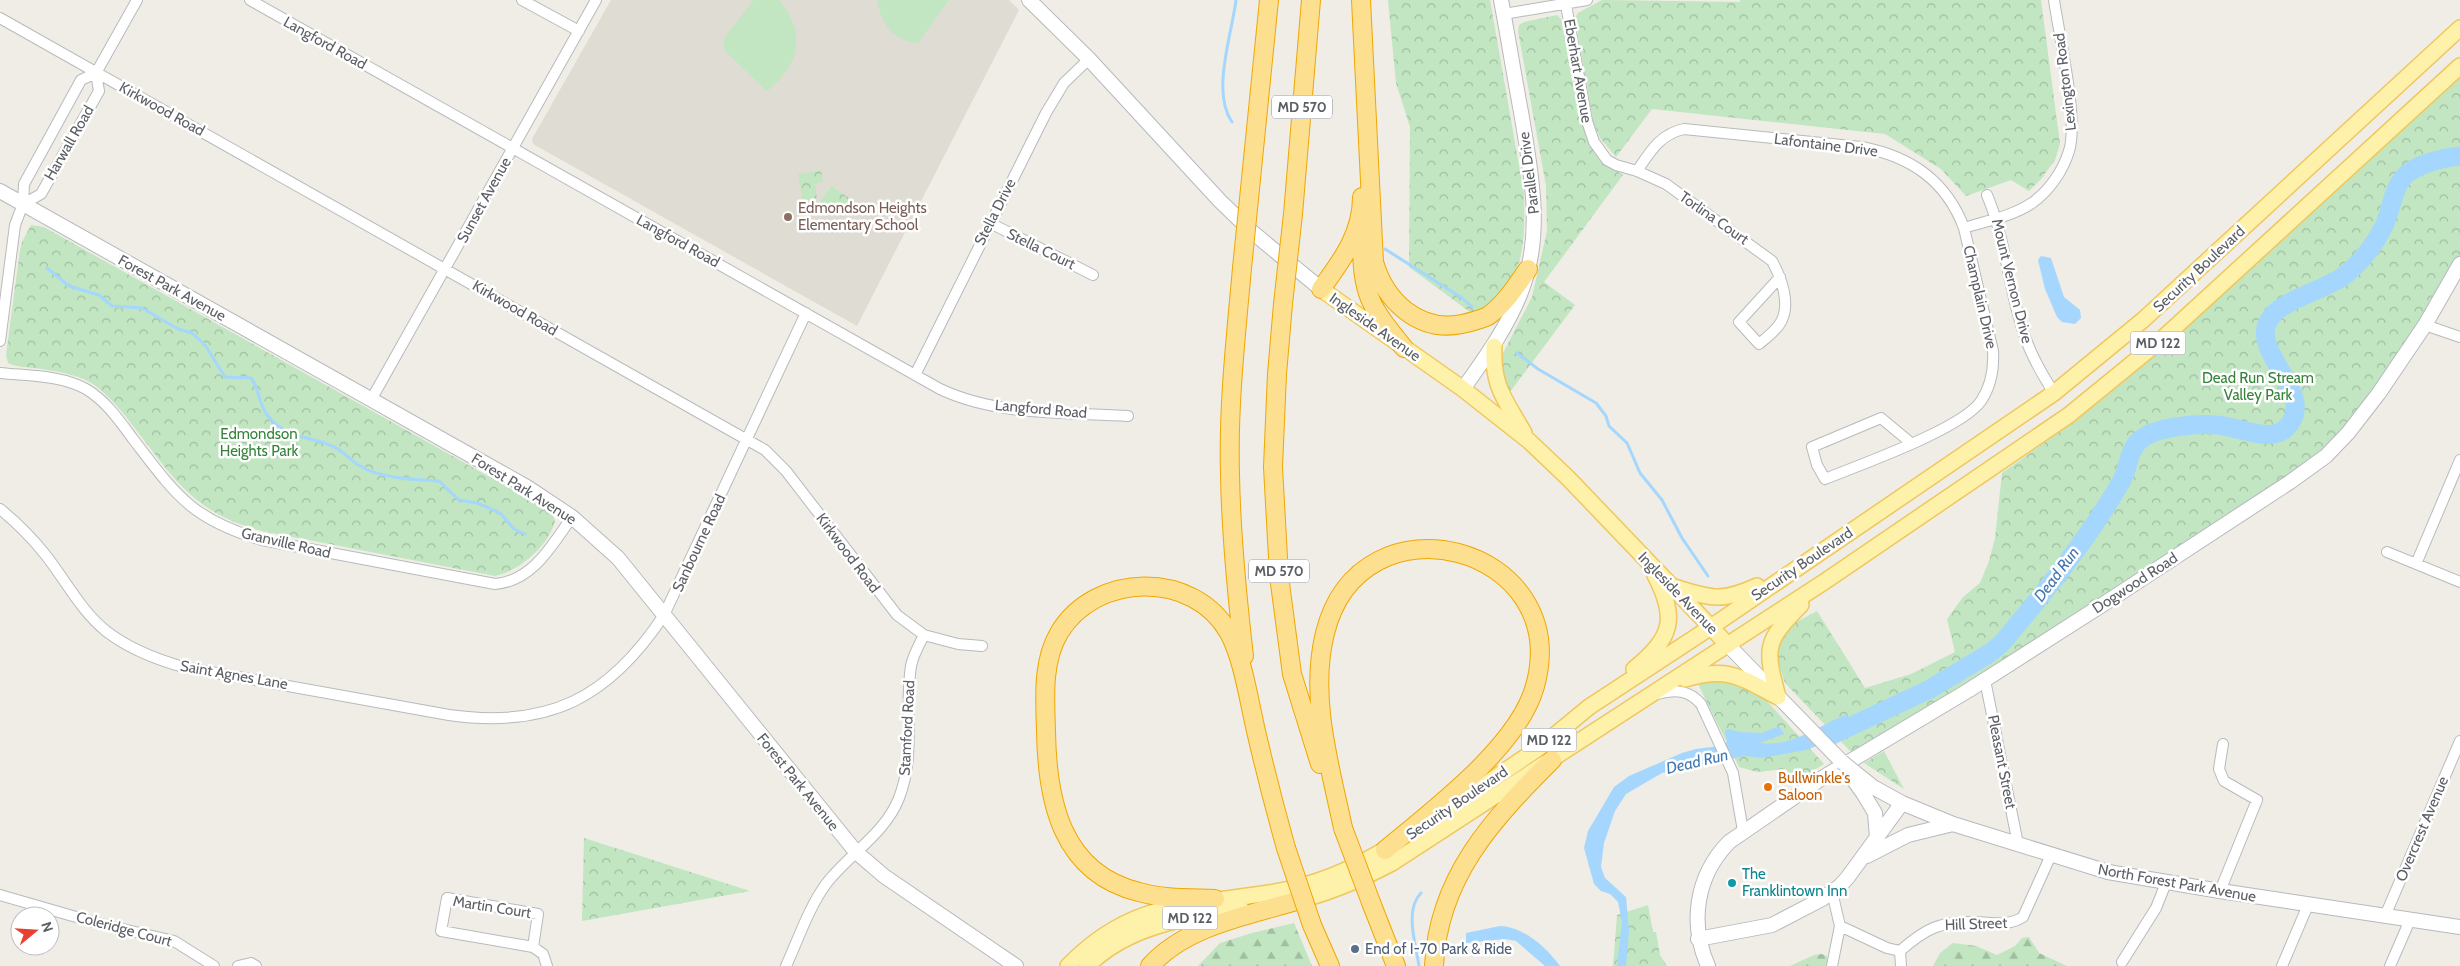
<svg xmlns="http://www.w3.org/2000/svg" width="2460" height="966" font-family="Cabin,sans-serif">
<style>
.education{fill:#dfdcd3}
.forest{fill:url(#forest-firs)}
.park{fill:url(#park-crowns)}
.pitch{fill:#c1e6c1}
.water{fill:#a5d7fe}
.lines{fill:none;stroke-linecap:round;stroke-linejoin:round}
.stream{stroke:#a5d7fe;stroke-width:3}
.river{stroke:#a5d7fe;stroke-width:19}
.street-casing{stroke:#b7babe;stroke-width:12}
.secondary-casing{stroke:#b6b9be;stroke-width:16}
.primary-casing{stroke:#f0c75c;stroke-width:18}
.highway-casing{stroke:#f1a602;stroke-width:20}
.street{stroke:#fff;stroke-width:10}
.secondary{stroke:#fff;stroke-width:14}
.primary{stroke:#fef1aa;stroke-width:15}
.highway{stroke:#fce08f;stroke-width:18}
.secondary-bridge-casing{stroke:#b6b9be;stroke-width:16;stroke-linecap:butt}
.highway-bridge-casing{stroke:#f1a602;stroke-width:20;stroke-linecap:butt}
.secondary-bridge{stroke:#fff;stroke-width:14}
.highway-bridge{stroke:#fce08f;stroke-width:18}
.education-dot{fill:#8d6e63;stroke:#fff;stroke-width:2}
.food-dot{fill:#e8710a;stroke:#fff;stroke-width:2}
.culture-dot{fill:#0f9aa8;stroke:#fff;stroke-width:2}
.service-dot{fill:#5c6f8a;stroke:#fff;stroke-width:2}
.labels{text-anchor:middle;stroke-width:5;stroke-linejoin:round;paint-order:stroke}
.shield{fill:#fff;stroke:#8d9093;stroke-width:1}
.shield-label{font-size:14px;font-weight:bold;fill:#5c6065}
.street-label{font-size:15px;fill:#5c6065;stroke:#fff}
.education-label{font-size:15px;fill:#785e54;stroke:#fff;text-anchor:start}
.park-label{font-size:15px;fill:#358339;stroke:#fff}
.food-label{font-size:15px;fill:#c56008;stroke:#fff;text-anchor:start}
.culture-label{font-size:15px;fill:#0d838f;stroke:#fff;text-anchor:start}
.service-label{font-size:15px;fill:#4e5e75;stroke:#fff;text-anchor:start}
.water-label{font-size:16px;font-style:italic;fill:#4278b1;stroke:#fff}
</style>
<defs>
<pattern id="forest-firs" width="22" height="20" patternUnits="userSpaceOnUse" patternTransform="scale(1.25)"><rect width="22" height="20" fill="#c1e6c1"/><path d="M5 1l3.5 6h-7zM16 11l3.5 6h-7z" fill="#a0bea0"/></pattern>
<pattern id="park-crowns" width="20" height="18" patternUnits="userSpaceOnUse" patternTransform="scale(1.25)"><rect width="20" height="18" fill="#c1e6c1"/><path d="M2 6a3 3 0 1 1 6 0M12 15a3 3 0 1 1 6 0" fill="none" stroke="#a0bea0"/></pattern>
</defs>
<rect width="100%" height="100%" fill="#efede5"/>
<!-- education -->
<path class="education" d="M611,0H1009L1019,10L857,326L533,144L532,139Z"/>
<!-- forest -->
<path class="forest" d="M1294,923L1312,966H1198L1220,943L1252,933Z
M2029,937L2039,953L2067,966H1933L1940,953L1953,943L1976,946L1997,955L2015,946L2022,938Z
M1822,954L1827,956L1828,966H1790L1814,955Z"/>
<!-- park -->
<path class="park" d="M1388,0H1490L1524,194C1525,229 1526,275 1497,300C1490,306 1482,310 1474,315L1409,267L1410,127L1396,83Z
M1602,0L1740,2V0H2041L2060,144L2055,160L2041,179L2029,191L2011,180L1966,196L1941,169L1885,134L1652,109L1616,157L1600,138L1593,121L1575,18L1578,13Z
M1557,15L1562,20C1569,54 1576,124 1594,150C1601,161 1612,168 1623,175L1544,282L1575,305L1510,392L1505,383L1500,367L1502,355L1532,297L1547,231L1546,186L1518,31L1519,25L1524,22Z
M2460,77V257L2418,329L2367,403L2317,457L2279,483L1943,699L1851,752L1785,683L1777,659V642L1785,628L1817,611L1865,688L1911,674L1955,652L1947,619L1963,597L1980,583L1989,561L1995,538L2002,473L2079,418L2150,360Z
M821,170L823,182L815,184L817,198L803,201L798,174Z
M831,186L852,200L841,217L820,203Z
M31,225L44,227L522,495L553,515L555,521C549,545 520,571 495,576L262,531C197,514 176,482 137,431C124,414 111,397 93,384C75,373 54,371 34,368C26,367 15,367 8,363L6,355L20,250L22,242Z
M1724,679L1743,684L1765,699L1824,764L1794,782L1786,769L1757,772L1739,767L1697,682Z
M1884,751L1904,789L1864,763Z
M584,838L750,891L582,921Z
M1648,905L1653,932H1656L1660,955L1667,966H1613L1617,915Z"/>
<!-- pitch -->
<path class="pitch" d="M754,0H779C807,33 800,65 767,91L724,50V38Z
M877,0H949L918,43C893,41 881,23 877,0Z"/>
<!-- water -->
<path class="water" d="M2041,256L2051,258L2064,297L2080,310L2081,318L2075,324L2062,322L2057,317L2045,289L2038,260Z
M1847,714L1854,732L1806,750L1762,758L1745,756L1662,773L1626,794L1615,811L1604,843L1601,867L1605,878L1626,897L1629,930L1626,966H1617L1622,922L1618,902L1610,894L1601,891L1594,884L1584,848L1588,831L1614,787L1629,776L1682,753L1696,749L1719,746L1727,742L1725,731L1728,729L1741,732L1762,733L1779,726L1784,734L1760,743C1793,747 1818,726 1847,714Z
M1500,926C1524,927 1546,947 1560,966H1545L1516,941L1505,939L1466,943V933Z"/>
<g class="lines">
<!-- stream -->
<path class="stream" d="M1232,122C1211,92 1232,34 1236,0
M1385,249L1462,298L1472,307
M47,268L69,286L99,295L112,306L142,308L178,329L192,333L205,345L225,377L251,378C260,390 258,404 268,416C287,440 308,435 332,446C344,451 350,460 360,466C382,479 414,479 439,481L459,500L477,503L489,508L501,514L514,529L525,534
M1517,353L1538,369L1596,403L1606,416L1609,426L1627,443L1640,473L1662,500L1682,538L1708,576
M1419,966C1416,945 1404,910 1421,893"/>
<!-- river -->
<path class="river" d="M1828,737L1930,689L1990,653L2002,643C2045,592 2088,539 2121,482C2130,466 2127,448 2144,437C2159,427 2198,423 2217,425C2236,426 2269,443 2285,429C2320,398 2254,356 2267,324C2277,298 2330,291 2351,270C2364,258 2376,242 2384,226C2392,209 2392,186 2408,173C2422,163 2443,158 2460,156"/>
<!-- street casing -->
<g class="street-casing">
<path id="street" d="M250,0L940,389C997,416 1065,412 1128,416
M522,0L579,31
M1566,5L1587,121L1594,142L1607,160L1616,165L1637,171L1666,184L1772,261C1782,279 1792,307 1779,325C1774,332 1766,338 1759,344L1739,322L1780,277
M1504,14L1587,0
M0,18L765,450L786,471L897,615L924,635L958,644L982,646
M1637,171C1650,152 1660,134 1684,129L1861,147C1910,156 1946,180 1964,228C1986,221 2013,216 2032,203C2049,191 2063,171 2069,151C2079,120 2059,35 2054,0
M1987,195C2006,240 2008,286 2023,331C2030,354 2041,373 2054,393
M23,204L41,194L99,91L96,73L137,0
M990,223L1093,275
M2425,325L2460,337
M0,341L15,225L23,204L24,184L81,80L96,73
M0,373C28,376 61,375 86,389C106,401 119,420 133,439C176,495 191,519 262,540L495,584C533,581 552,545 572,517
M915,375L1046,113L1064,83L1089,59
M371,400L596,0
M1911,443L1881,418L1812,447L1817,465L1825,479C1859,465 1962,429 1981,401C1991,386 1994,368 1993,351L1964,228
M0,509C16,522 31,537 44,553C65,579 80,610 106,631C129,649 155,659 183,667L449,715C549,729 609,698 664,615L806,313
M2387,552L2460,582
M2416,564L2460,460
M1985,680L2018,844
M1657,694C1675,689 1689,690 1701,704L1733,773L1743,831
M2220,891L2257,800L2224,781L2219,769L2223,744
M0,895L97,923L174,941L214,966
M2385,916L2460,741
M1840,926L1887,948L1900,951
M533,947L538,914L447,898L441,931L533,947L543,954L547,966
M2122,962L2156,908L2166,883
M238,966L251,963L256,966
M786,966C798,940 809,907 826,884C849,854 885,834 899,798C916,755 904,710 911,666C913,655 919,645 924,635
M1832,966L1840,926L1832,892
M1901,966L1900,951C1925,929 1940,921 1974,922C1992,922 2007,927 2023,917L2051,855
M2282,966L2308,905
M2390,966L2410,920"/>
</g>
<!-- secondary casing -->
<g class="secondary-casing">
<path id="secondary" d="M1029,0L1089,59L1220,201L1251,231L1321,289
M0,191L527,487L572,517L618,558L856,852L884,876L1016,966
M1463,389C1485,358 1507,328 1521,292C1544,233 1531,172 1521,112C1514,75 1508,37 1501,0
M1728,645L1842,762
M1873,787L1902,803L1953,824L2108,872L2220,891L2460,927
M1863,793L1875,813L1877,838
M1867,856L1908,835L1953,824
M1698,939L1772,925L1822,899L1840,886L1848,877L1902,803
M1708,966C1689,923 1696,876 1729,842L1822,778L1969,690L2102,605L2290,482L2326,456L2348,433L2379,393L2425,325L2460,264"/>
</g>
<!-- primary casing -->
<g class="primary-casing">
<path id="primary" d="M1321,289L1463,389L1529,441L1568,478L1728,645
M1494,346C1492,387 1505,399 1524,433
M1674,587C1711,598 1720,603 1757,586
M1634,669C1672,637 1678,620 1655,575
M1685,679C1728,666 1740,677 1778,697
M1778,697C1765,648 1764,642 1801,605
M1430,822L1543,745L1589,707L1711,627L2054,393L2143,320L2460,28
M1292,902C1327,894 1360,880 1392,863L1824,582L2069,415L2162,339L2460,66
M1068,966C1131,901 1187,906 1269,893C1314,886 1357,868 1395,843
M1087,966C1130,924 1185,918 1242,910"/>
</g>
<!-- highway casing -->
<g class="highway-casing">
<path id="highway" d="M1361,0L1374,262C1385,301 1419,333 1462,324C1471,322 1480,320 1488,316C1505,304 1516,286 1528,269
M1251,179L1269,0
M1293,214L1311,0
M1362,240C1362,296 1370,306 1404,348
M1242,268C1236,336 1228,405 1230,474C1231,535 1237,596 1244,656
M1321,289C1342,260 1362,234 1362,197
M1283,304L1277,374L1273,467L1279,576L1292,674L1320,764
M1343,828C1330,766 1309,697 1325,633C1361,489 1574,546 1535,686C1519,746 1432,811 1385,850
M1215,899C1190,898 1163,899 1139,892C1061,873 1047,800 1046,731C1045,698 1042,662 1059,633C1095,572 1194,570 1229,633C1243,659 1249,701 1256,731C1265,770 1275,809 1286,848
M1372,905L1396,966
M1312,925L1330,966
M1150,966C1188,924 1252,915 1303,899
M1434,966C1438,877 1493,819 1552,760"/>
</g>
<!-- street -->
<use href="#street" class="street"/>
<!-- secondary -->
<use href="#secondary" class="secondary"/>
<!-- primary -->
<use href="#primary" class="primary"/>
<!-- highway -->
<use href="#highway" class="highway"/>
<!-- secondary-bridge casing -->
<g class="secondary-bridge-casing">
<path id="secondary-bridge" d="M1842,762L1873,787
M1850,775L1863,793"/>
</g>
<!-- highway-bridge casing -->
<g class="highway-bridge-casing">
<path id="highway-bridge" d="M1242,268L1251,179
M1283,304L1293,214
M1343,828L1372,905
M1286,848L1312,925"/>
</g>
<!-- secondary-bridge -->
<use href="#secondary-bridge" class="secondary-bridge"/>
<!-- highway-bridge -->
<use href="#highway-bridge" class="highway-bridge"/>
</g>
<!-- markers -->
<circle class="education-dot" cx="788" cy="217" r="5"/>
<circle class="food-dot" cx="1768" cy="787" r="5"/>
<circle class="culture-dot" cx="1732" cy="883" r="5"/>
<circle class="service-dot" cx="1355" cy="949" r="5"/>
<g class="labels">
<!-- shield labels -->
<g class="shield">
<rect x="1272" y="95.5" width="60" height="23" rx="4"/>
<rect x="2130.5" y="331.5" width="55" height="23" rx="4"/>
<rect x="1249" y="559.5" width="60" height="23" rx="4"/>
<rect x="1521.5" y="728.5" width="55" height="23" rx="4"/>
<rect x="1162.5" y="906.5" width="55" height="23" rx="4"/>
</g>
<g class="shield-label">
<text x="1302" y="112">MD 570</text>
<text x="2158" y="348">MD 122</text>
<text x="1279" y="576">MD 570</text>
<text x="1549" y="745">MD 122</text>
<text x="1190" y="923">MD 122</text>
</g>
<!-- street labels -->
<g class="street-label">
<text transform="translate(325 43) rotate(29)" y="5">Langford Road</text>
<text transform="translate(1578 71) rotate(80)" y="5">Eberhart Avenue</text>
<text transform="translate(2065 82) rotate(-97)" y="5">Lexington Road</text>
<text transform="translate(162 109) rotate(29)" y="5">Kirkwood Road</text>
<text transform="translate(69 143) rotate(-60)" y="5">Harwall Road</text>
<text transform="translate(1826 145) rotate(7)" y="5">Lafontaine Drive</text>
<text transform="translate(1529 173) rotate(-97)" y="5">Parallel Drive</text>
<text transform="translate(484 200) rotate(-61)" y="5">Sunset Avenue</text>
<text transform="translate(995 212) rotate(-63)" y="5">Stella Drive</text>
<text transform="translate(1714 218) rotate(35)" y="5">Torlina Court</text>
<text transform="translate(678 241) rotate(29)" y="5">Langford Road</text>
<text transform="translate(1041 249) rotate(26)" y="5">Stella Court</text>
<text transform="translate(2199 269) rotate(-43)" y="5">Security Boulevard</text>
<text transform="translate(2012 281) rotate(76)" y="5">Mount Vernon Drive</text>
<text transform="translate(172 288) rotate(29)" y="5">Forest Park Avenue</text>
<text transform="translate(1980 297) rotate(77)" y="5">Champlain Drive</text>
<text transform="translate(515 308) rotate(30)" y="5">Kirkwood Road</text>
<text transform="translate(1375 327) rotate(35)" y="5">Ingleside Avenue</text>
<text transform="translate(1041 409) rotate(5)" y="5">Langford Road</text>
<text transform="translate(524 489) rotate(32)" y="5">Forest Park Avenue</text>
<text transform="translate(286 543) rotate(13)" y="5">Granville Road</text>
<text transform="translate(699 543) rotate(-65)" y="5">Sanbourne Road</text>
<text transform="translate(848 553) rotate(53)" y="5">Kirkwood Road</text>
<text transform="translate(1802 564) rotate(-34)" y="5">Security Boulevard</text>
<text transform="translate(2135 583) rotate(-33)" y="5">Dogwood Road</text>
<text transform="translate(1678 593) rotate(46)" y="5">Ingleside Avenue</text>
<text transform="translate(234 675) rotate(10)" y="5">Saint Agnes Lane</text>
<text transform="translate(907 728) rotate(-87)" y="5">Stamford Road</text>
<text transform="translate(2002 762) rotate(79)" y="5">Pleasant Street</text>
<text transform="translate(798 782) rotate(51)" y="5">Forest Park Avenue</text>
<text transform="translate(1457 803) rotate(-34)" y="5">Security Boulevard</text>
<text transform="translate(2422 829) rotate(-67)" y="5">Overcrest Avenue</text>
<text transform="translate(2177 883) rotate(10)" y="5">North Forest Park Avenue</text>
<text transform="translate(492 907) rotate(9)" y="5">Martin Court</text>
<text transform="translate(1976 924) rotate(-2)" y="5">Hill Street</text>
<text transform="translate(124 929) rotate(15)" y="5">Coleridge Court</text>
</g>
<!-- education labels -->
<g class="education-label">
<text x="798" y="213">Edmondson Heights<tspan x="798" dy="17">Elementary School</tspan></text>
</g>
<!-- park labels -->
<g class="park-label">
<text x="2258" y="383">Dead Run Stream<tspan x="2258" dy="17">Valley Park</tspan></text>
<text x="259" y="439">Edmondson<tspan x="259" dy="17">Heights Park</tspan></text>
</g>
<!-- food labels -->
<g class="food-label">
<text x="1778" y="783">Bullwinkle's<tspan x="1778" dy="17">Saloon</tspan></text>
</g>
<!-- culture labels -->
<g class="culture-label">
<text x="1742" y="879">The<tspan x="1742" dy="17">Franklintown Inn</tspan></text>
</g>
<!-- service labels -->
<g class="service-label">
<text x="1365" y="954">End of I-70 Park &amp; Ride</text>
</g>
<!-- water labels -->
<g class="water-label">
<text transform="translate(2056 574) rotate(-53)" y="6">Dead Run</text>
<text transform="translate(1697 761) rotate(-13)" y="6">Dead Run</text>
</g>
</g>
<!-- north arrow -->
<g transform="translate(35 931) rotate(72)"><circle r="24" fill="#ffffff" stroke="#bebfc1"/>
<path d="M0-4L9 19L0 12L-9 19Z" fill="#e84032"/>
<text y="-8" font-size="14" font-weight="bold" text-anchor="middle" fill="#5c6065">N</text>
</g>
</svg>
